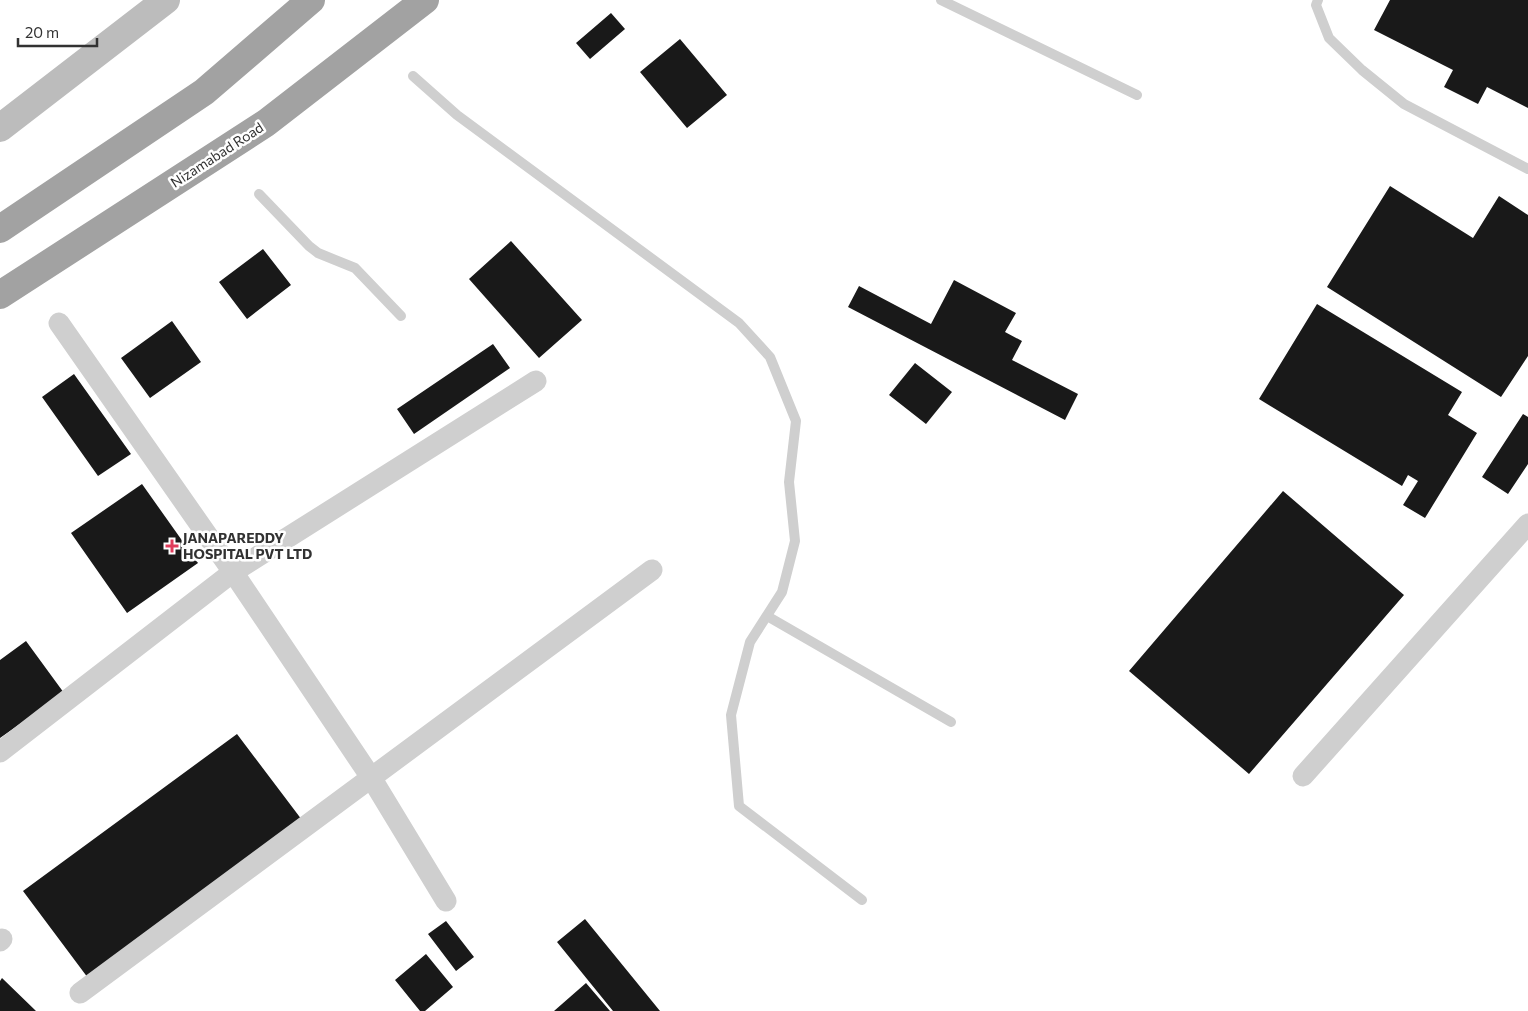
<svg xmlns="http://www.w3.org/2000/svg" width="1528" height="1011" font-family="Commissioner,sans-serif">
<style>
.building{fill:#191919}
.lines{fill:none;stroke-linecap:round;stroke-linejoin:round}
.service{stroke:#cfcfcf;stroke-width:10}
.minor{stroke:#cfcfcf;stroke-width:21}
.secondary{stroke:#bcbcbc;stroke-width:28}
.trunk{stroke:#a2a2a2;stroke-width:28}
.poi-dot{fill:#e13d5c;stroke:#fff;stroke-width:2}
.labels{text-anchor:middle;stroke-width:5;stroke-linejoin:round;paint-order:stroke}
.street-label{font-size:14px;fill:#323232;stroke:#fff}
.poi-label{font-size:14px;font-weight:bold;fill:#323232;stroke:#fff;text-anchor:start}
</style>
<rect width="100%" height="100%" fill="#fff"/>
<!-- building -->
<path class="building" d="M1390,0H1528V108L1487,87L1478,104L1444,87L1453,70L1374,30Z
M611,13L625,29L590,59L576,43Z
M680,39L727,95L687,128L640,72Z
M1390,186L1473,238L1499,196L1528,215V356L1501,397L1327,287Z
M511,241L582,320L539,358L469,279Z
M263,249L291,285L247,319L219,282Z
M954,280L1016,313L1005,332L1022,341L1012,360L1078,394L1065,420L848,307L859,286L931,324Z
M1317,304L1462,392L1448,415L1477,433L1425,518L1403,505L1418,481L1408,475L1402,486L1259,399Z
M172,321L201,362L150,398L121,358Z
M493,344L510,368L414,434L397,409Z
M915,363L952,392L926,424L889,395Z
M74,374L131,454L98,476L42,397Z
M1523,414L1528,417V464L1508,494L1482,477Z
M142,484L198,563L127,613L71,533Z
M1283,491L1404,595L1249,774L1129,671Z
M26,641L64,693L0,738V660Z
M237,734L305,824L91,982L23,891Z
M585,919L660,1011H613L557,942Z
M446,921L474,957L456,971L428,934Z
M426,954L453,987L425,1011H420L395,980Z
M2,978L36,1011H0V981Z
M586,983L610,1011H554Z"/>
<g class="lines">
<!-- service -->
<path class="service" d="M941,0L1137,95
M1318,0L1316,5L1329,38L1362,70L1404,104L1528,169
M413,76L457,115L739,323L770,357L796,421L789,482L795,541L782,592L750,642L731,715L739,806L862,900
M259,194L309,246L318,253L355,268L401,316
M767,616L951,722"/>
<!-- minor -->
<path class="minor" d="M59,323L233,572L372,779L446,901
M0,752L233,572L536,381
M1303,776L1528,524
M0,941L2,939
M80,993L652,570"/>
<!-- secondary -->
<path class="secondary" d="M0,128L166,0"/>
<!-- trunk -->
<path class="trunk" d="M0,229L204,92L311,0
M0,295L266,123L425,0"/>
</g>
<!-- markers -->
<path class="poi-dot" d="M169.5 538.5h5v5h5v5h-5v5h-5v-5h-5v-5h5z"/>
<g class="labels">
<!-- street labels -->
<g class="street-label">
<text transform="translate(217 155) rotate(-33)" y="5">Nizamabad Road</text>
</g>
<!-- poi labels -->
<g class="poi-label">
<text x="183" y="543">JANAPAREDDY<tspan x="183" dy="16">HOSPITAL PVT LTD</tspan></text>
</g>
</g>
<!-- scale -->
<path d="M18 38v8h79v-8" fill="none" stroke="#323232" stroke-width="2.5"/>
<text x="25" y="38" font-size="15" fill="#323232" stroke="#ffffff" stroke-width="4" paint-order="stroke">20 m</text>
</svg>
